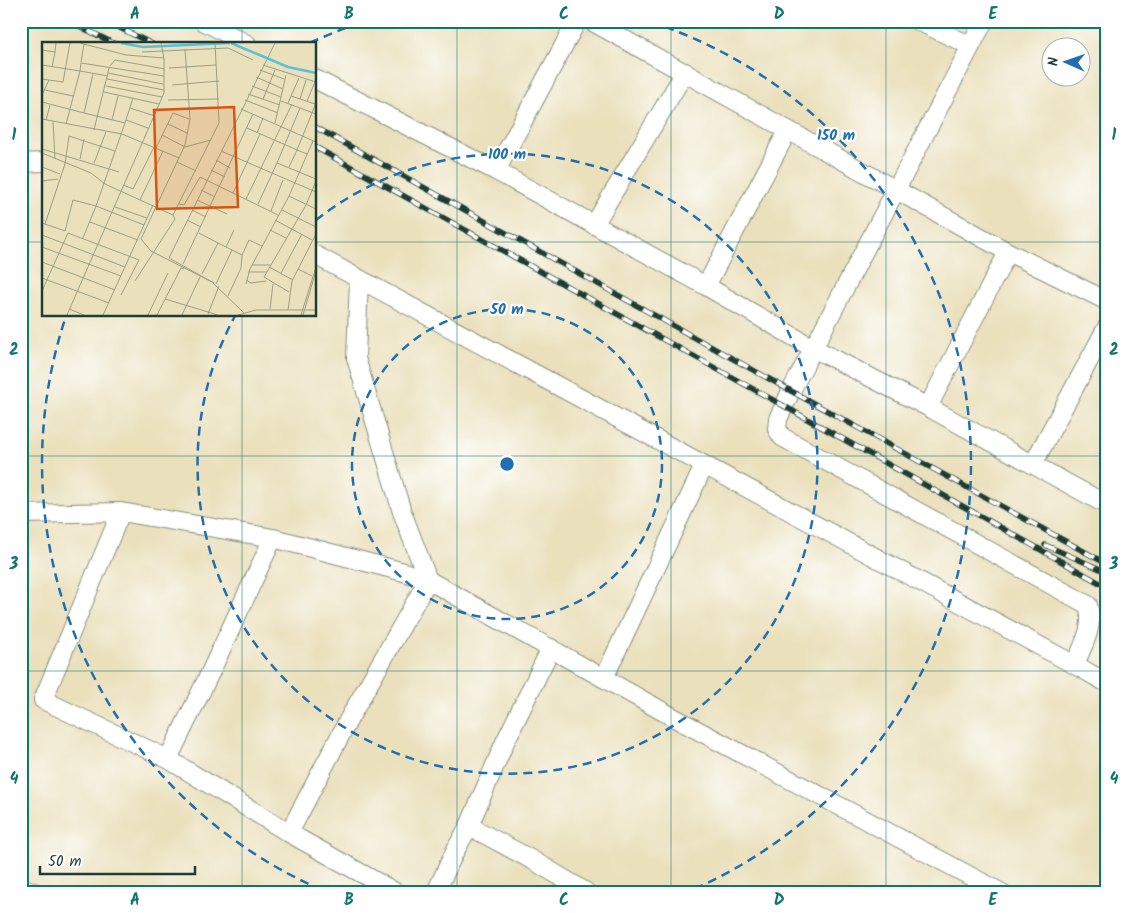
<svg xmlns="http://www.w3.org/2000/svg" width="1128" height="913" font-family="Kalam,sans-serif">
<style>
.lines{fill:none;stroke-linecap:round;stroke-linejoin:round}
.minor-casing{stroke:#848e78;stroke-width:20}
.minor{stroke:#fff;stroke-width:18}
.rail-casing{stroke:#1f3d34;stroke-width:5.5}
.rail{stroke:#fff;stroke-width:4;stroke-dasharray:11;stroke-linecap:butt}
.grid{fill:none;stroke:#0f766e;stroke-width:1;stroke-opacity:0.55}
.ring{fill:none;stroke:#1f6fb2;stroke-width:2.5;stroke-dasharray:9 6}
.inset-river{fill:none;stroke:#5cbfda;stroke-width:2.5}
.inset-road{fill:none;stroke:#999f86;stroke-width:1}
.view{fill:#d45610;fill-opacity:0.15;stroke:#d45610;stroke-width:2.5}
.inset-edge{fill:none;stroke:#1f3d34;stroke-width:2.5}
.centre{fill:#1f6fb2;stroke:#fff;stroke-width:2.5}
.ring-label{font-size:15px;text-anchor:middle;font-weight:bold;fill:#1f6fb2;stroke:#fff;stroke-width:4.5;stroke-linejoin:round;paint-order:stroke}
.neatline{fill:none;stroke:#0f766e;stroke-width:2}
.grid-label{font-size:16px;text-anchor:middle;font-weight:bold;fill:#0f766e}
</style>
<rect width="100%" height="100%" fill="#fff"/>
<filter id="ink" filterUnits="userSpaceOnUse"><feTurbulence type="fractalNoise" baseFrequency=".02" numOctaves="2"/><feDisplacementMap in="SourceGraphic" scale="10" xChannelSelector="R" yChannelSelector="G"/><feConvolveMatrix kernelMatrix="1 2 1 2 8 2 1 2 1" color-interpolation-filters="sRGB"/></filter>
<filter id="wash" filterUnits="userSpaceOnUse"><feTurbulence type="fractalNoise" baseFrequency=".0096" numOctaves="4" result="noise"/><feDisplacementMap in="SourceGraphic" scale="20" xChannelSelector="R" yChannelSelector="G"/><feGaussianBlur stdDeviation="1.12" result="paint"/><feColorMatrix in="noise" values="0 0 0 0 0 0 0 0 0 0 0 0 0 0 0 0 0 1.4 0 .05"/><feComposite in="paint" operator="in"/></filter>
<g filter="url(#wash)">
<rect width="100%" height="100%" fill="#eae0bc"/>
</g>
<g filter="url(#ink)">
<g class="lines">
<!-- minor casing -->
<g class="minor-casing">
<path id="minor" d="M203,21L247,44
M591,21L1008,252L1107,301
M918,21L971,46
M984,21L791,391L778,419L777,429L782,437L1088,605C1095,627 1083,644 1075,665
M315,79L496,171L706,286L813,348L928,407L1107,505
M21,163L44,162
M496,171L577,21
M594,225L685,72
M315,255L1075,665L1107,683
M706,286L788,130
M928,407L1008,252
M1033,464L1107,327
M121,512L43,700L168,759L289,833L395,892
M21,514L121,512L273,538L404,572L428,580L671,716L1000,892
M604,678L704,466
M168,759L211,671L273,538
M469,826L534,861L586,892
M289,833L350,717L428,580L402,512L356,358L359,279
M21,887L34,892
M436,892L455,851L469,826L505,742L551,648"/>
</g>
<!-- minor -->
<use href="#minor" class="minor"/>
<!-- rail casing -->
<g class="rail-casing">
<path id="rail" d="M69,21L115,44
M106,21L152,44
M315,127L791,391L1107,564
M315,147L784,406L1107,587
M1045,545L1107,572"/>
</g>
<!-- rail -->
<use href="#rail" class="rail"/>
</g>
</g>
<!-- grid -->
<path class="grid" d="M242,21V44M457,21V892M671,21V892M886,21V892M21,242H44M315,242H1107M242,315V892M21,456H1107M21,671H1107"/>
<!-- distance rings -->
<g class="ring">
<circle cx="507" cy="464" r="155"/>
<path d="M316 220A310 310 0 1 1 235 316"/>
<path d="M322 890A465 465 0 0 1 66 316M310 43A465 465 0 0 1 363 22M651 22A465 465 0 0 1 692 890"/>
</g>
<!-- overview -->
<g transform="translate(42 42)">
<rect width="274" height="274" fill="#eae0bc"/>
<path class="inset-river" d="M79,1L101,5L188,1M189,1L246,25L274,31"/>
<path class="inset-road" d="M38,1L84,13L122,16M143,7L148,77L143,103L99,197L109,209L172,241M0,8L13,10L14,1M100,10L186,6L211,18M39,20L42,2M0,23L38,29L39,21L122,34M221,23L274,40M68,24L73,18L123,27M10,25L13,10M127,26L174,23M218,28L242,37M66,31L121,42M214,35L241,47M0,37L21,40L28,1M65,37L122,48M130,43L177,39M64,44L120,55M210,44L239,55M3,48L31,54M62,50L117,62M206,52L238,63M0,53L7,38M249,54L273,62M221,57L233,28M258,57L264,38M126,58L177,57M203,58L236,71M239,59L258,66L235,121L274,137M265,59L273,40M0,60L42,71L51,32M246,61L257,36M88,66L113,74M258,66L274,72M199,67L274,100M42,71L83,81L54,164L102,183M0,77L80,92L137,116M4,78L8,63M70,78L76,54M84,78L106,86M11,79L13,117M83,81L91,56M233,81L244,33M24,82L38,29L66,34M126,82L145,91M205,86L255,108L274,61M52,88L67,26M215,91L221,76M120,93L143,105L169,98M271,99L247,154L274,167M114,106L131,71L147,77M0,107L77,130M179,109L274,150M0,111L49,131L63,142L131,173M38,117L42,97M174,118L188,126M135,120L154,129M52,121L64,90M0,125L18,132M247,125L255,108L265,112M169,128L183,135M0,139L16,137M81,143L91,147L112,105M159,148L173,155M191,151L218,92M204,157L250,62M98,158L121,109M155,158L185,172M137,162L142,163L158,135L236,173M216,162L235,121M73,165L105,176M150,168L164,175M240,168L274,185M229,169L241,138M145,178L159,185M233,178L270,198M48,180L96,198M0,181L23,189M3,182L23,122L27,94L73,109M228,188L244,196M23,189L31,158L54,164L41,196M157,191L176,201L160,232M0,193L83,225M176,201L200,213L199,226L186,254M0,205L79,234M184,205L192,188M200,213L207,198L220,204M0,220L73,248M141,222L211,72M210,223H228M227,225L251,238M256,227L270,234M206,230H225M239,231L260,192M0,236L67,261M204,238L209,241L224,239M93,239L133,177L131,173L177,81L173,1M171,241L202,271M172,241L127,216L233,1M174,242L190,208M204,242L208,227L247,154M0,249L26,191L97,218L79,253M247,250L222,235L264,163L274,139M123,257L176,273M27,267L42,273M228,267L231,242M246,268L250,239L274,192M166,272L177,244M25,273L122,51V16L119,1M61,273L111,163M106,273L126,231M115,273L139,226L142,227M140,273L158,235M196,273L214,268H274M259,273L274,225M261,273L274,229"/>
<path class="view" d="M192,65L196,165L115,167L112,68Z"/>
<rect width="274" height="274" class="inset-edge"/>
</g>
<circle cx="507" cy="464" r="8" class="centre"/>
<g class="ring-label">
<text x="836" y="140">150 m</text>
<text x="507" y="159">100 m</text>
<text x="507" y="314">50 m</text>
</g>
<!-- margin -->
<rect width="1128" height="913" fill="none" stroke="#fff" stroke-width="55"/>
<!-- north arrow -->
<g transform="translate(1066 62) rotate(272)"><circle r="24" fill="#ffffff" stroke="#a5b1ae"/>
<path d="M0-4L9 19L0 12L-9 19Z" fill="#1f6fb2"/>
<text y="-8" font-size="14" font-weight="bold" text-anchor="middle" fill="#1f3d34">N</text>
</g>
<!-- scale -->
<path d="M40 866v8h155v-8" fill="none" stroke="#1f3d34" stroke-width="2.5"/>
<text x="48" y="866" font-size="15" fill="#1f3d34" stroke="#ffffff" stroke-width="4" paint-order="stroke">50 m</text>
<rect x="28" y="28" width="1072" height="858" class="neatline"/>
<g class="grid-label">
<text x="135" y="19">A</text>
<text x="349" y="19">B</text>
<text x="564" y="19">C</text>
<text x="779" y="19">D</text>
<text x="993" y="19">E</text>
<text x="14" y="140">1</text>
<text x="1114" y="140">1</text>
<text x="14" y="355">2</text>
<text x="1114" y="355">2</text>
<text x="14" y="569">3</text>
<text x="1114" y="569">3</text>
<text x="14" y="784">4</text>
<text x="1114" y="784">4</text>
<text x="135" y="905">A</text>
<text x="349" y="905">B</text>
<text x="564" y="905">C</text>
<text x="779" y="905">D</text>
<text x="993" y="905">E</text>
</g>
</svg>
